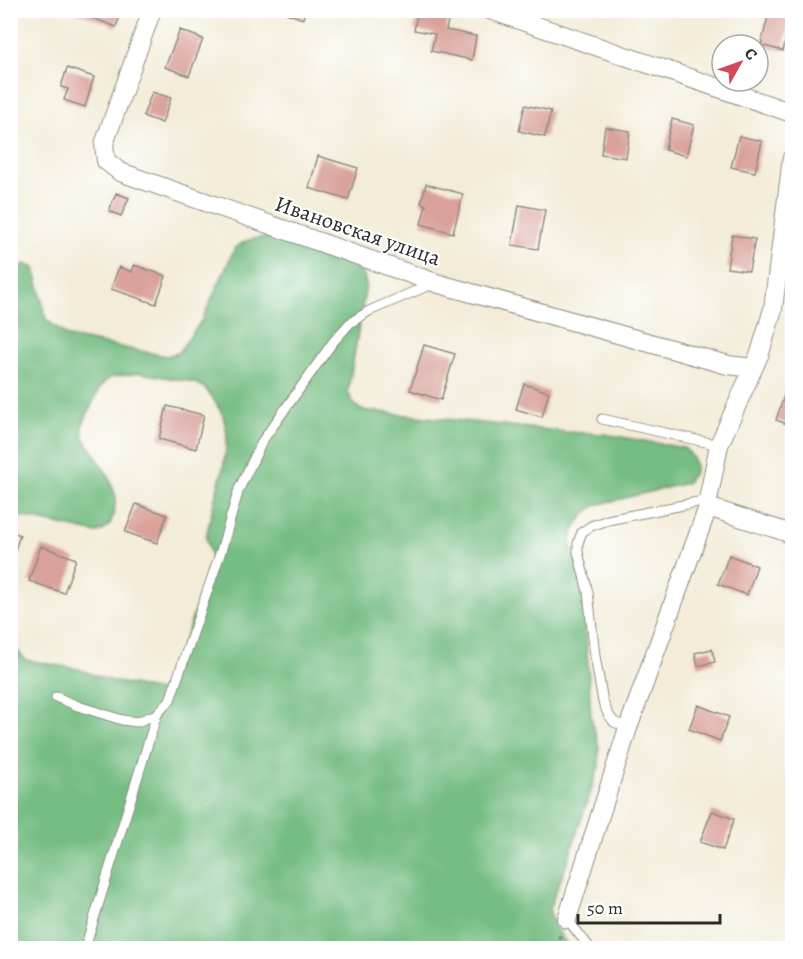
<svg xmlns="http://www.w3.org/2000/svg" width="803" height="959" font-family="Alegreya,serif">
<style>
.forest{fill:#76bd83;stroke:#507457;stroke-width:1.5}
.building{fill:#d9a199}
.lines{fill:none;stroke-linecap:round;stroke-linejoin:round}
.lane-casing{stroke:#8f8c82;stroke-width:11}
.street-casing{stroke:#8f8c82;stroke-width:20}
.path{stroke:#8f8c82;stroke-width:4;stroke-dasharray:4.5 4.5;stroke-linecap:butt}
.lane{stroke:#fff;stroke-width:9}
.street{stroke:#fff;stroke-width:18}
.labels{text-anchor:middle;stroke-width:4.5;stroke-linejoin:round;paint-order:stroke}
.street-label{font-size:22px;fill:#2b2b2b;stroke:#fff}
</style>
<rect width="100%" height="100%" fill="#fff"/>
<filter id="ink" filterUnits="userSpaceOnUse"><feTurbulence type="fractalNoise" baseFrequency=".0167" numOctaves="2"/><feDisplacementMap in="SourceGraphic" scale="12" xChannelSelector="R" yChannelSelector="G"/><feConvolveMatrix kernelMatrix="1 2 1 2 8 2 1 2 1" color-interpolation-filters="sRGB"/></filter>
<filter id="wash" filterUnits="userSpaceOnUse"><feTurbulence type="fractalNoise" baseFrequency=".008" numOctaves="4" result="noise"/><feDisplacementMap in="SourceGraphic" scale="24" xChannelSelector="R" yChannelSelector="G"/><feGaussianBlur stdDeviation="1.35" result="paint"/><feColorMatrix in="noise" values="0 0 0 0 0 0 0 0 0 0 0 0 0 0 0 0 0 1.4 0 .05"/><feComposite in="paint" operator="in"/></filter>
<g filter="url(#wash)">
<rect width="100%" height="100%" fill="#f3ecd8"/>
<!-- forest -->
<path class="forest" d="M266,237C285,241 352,259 362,272C365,276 365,281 366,285L348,391L352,402L361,410L567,432L604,434L684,448C693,455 695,461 695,472L686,483L596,505L586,513L576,525L570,543L581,579L587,648L591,717L599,747V766L565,869L549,909L555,927L570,948H11L10,637L13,646L26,660L78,669L105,679L159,691L168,687L212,562L206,537L216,494L223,469L226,449L227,434L223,415L214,400L205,388L194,382L140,373L112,377L105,381L99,389L82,426L83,436L109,477L116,497L114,513L110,524L104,530L97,533L11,514V274L24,264L35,268L46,319L68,337L166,356L178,353L202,320L234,250C245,239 251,239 266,237Z"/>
<g id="blocks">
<!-- building -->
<path class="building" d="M77,10H122L116,27L77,12Z
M278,10H305L303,19Z
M418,10L449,17L446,30L476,36L472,60L431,51L435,34L414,30Z
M769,12L791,17L783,51L761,45Z
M180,30L203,39L189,76L165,67Z
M67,68L94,77L85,107L64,100L68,89L61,87Z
M152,92L171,98L162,123L143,116Z
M525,105L551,111L545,137L519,131Z
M672,119L694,125L686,156L665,150Z
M605,127L630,131L626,158L601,154Z
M739,136L762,141L755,172L731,167Z
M318,156L358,168L348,200L309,188Z
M426,184L463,194L453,233L421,224L426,205L421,203Z
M116,193L129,198L121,216L109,211Z
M519,205L545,210L538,249L512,245Z
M732,235L755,239L749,271L727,268Z
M134,265L166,276L156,304L111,289L119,267L132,272Z
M424,345L455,354L441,400L410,390Z
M524,384L549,392L542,417L516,409Z
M785,393L792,396V426L776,420Z
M167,406L204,415L196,449L159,439Z
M136,504L167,515L157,543L125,532Z
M10,531L20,535L11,562H10Z
M41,546L76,559L64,593L29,581Z
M729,555L757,566L747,595L718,584Z
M712,649L715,662L698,666L695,653Z
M698,705L729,717L720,741L689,729Z
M712,811L734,819L723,850L700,842Z"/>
</g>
</g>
<g filter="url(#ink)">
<use href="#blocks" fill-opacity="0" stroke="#8f8c82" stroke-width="1.5"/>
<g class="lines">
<!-- lane casing -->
<g class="lane-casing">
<path id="lane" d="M602,419L719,445
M56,697L78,706L122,720L137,722L157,714L170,700L221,551L239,489L263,440L333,342L350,323L369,311L432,284
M628,728L614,722L608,714L603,702L595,656L588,592L578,552V543L582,532L591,526L608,520L708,500
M567,919L590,948
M85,948L157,714"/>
</g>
<!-- street casing -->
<g class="street-casing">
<path id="street" d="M152,10L104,144L106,161L120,172L436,283L728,365L753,368
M490,10L792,113
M708,507L792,534
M567,919L628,728L708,507V500L719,445L760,353L773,309L792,158"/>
</g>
<!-- path -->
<path class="path" d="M556,948L561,934"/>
<!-- lane -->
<use href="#lane" class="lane"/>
<!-- street -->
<use href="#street" class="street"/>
</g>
</g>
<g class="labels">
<!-- street labels -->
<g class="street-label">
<text transform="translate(358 230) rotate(19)" y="8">Ивановская улица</text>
</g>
</g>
<!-- margin -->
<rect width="803" height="959" fill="none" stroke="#fff" stroke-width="36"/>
<!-- north arrow -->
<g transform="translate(740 63) rotate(50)"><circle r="28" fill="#ffffff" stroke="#aaaaaa" stroke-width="1.5"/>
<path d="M0-4.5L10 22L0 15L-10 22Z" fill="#d1495b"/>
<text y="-9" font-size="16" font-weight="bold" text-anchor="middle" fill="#2b2b2b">С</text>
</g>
<!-- scale -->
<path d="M578 914v9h142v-9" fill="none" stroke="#2b2b2b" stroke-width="3"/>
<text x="587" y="914" font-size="18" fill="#2b2b2b" stroke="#ffffff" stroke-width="4.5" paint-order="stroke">50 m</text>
</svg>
